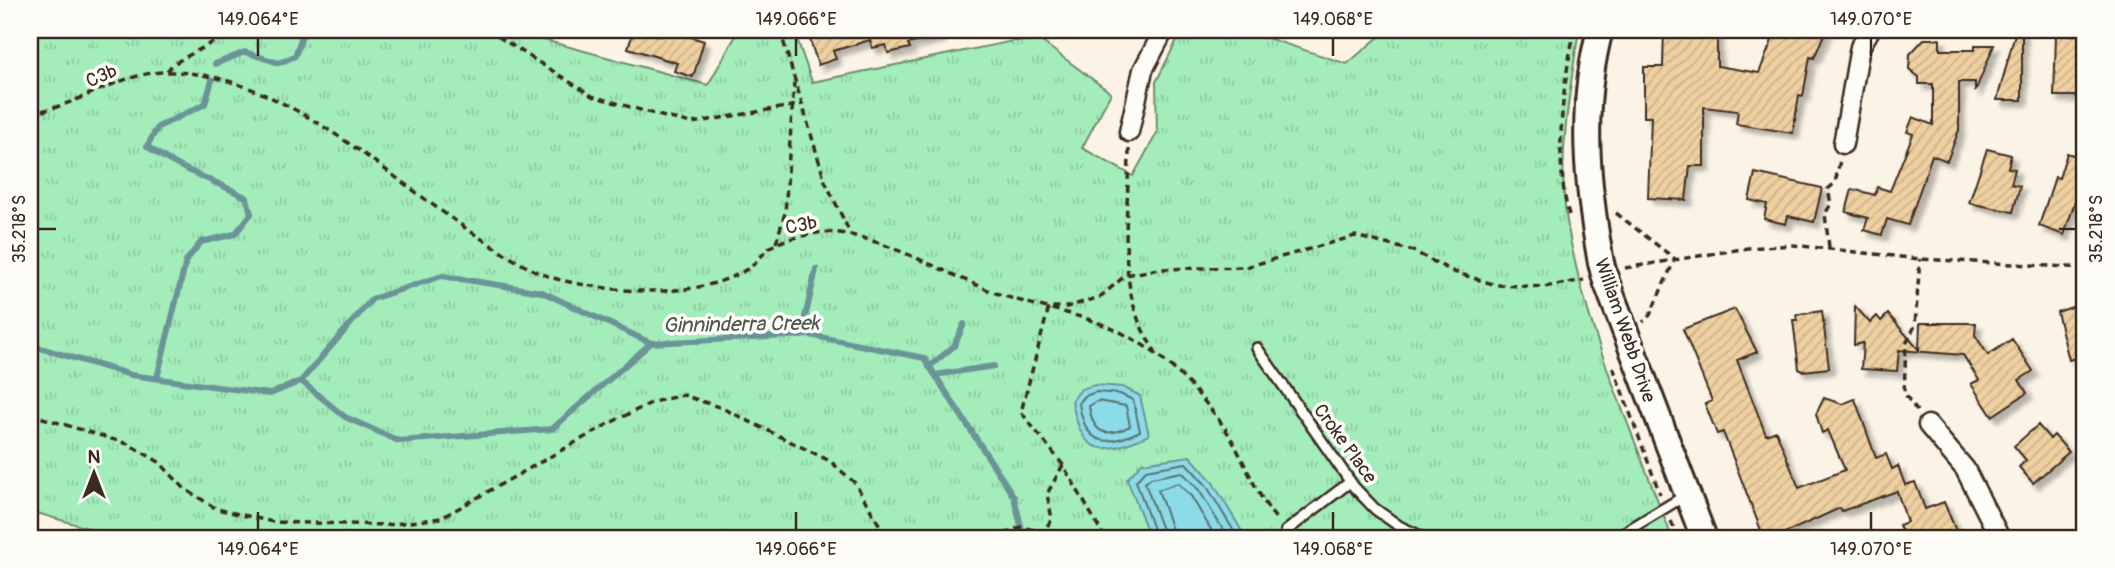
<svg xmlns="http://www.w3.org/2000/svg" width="2115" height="568" font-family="Pangolin,sans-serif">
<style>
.park{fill:url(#park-tufts);stroke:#6f8c6c;stroke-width:2}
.water{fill:#8bdbe8;stroke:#6b9497;stroke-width:2}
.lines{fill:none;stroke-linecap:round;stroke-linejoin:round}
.shore{stroke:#5b716f;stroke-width:2}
.stream{stroke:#6b9497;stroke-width:6}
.building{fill:url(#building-hatch);stroke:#3b2a1e;stroke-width:2;filter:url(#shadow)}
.lane-casing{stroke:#3b2a1e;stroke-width:14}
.street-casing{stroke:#3b2a1e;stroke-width:23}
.secondary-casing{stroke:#3b2a1e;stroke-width:30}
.path{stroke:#3b2a1e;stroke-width:3.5;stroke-dasharray:7 5;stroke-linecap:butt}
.lane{stroke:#fdfcf7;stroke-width:9}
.street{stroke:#fdfcf7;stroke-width:18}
.secondary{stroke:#fdfcf7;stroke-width:24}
.secondary-bridge-casing{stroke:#3b2a1e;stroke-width:30;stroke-linecap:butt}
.secondary-bridge{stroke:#fdfcf7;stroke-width:24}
.ticks{fill:none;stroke:#3b2a1e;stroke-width:2.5}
.labels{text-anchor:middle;stroke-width:7;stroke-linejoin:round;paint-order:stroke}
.street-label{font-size:19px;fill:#3b2a1e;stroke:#fdfcf7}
.water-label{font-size:21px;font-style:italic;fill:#4f5650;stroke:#fdfcf7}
.neatline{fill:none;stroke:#3b2a1e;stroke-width:2.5}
.ticks-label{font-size:18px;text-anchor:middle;fill:#3b2a1e}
</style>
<defs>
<pattern id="park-tufts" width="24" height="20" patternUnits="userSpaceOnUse" patternTransform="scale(1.75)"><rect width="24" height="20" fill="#a3edbb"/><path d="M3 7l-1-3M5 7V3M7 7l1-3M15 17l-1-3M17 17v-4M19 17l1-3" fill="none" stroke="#8dcba0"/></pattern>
<pattern id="building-hatch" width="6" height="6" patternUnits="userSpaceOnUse" patternTransform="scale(1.75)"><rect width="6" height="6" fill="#eed0a1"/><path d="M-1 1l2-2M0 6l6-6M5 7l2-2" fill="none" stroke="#cdb38a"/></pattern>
<filter id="shadow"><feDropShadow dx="5.5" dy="5.5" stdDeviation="2" flood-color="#0004"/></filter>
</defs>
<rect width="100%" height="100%" fill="#faf3e6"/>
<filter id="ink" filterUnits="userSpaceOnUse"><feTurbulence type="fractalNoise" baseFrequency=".0143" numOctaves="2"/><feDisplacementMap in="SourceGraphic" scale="14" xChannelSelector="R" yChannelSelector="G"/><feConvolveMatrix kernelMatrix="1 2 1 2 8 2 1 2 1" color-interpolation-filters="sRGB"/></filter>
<g filter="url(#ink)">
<!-- park -->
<path class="park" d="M30,30H508L708,85L739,30H794L812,82L1013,41H1041L1111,93L1082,148L1133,176L1157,133L1156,82L1182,30H1243L1347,64L1387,30H1579C1570,87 1558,158 1566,215C1582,324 1634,435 1672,538H122L30,511Z"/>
<!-- water -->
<path class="water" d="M1095,385L1123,387L1140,396L1149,435C1101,456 1082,457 1072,401L1081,389Z
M1190,456L1212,481L1246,538H1150L1127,479L1142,463Z"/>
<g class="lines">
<!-- shore -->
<path class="shore" d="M1096,392L1120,394L1133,400L1140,431C1104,449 1085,444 1079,403L1085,396Z
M1098,401L1126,406L1130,426C1105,439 1093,433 1089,406Z
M1156,538L1136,481L1146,470L1186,463L1206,485L1238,538
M1165,538L1145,483L1151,478L1182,472L1199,490L1228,538
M1175,538L1158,490L1178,483L1191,496L1216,538"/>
<!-- stream -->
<path class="stream" d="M215,64L245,52L279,63L295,56L304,30
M801,336L816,269
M30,345L131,375L270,394L301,381L345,417L399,441L552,429L651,343L810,335L924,358L1014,497L1024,538
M929,367L954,346L964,324
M935,375L994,366
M157,378L186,261L201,242L235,234L251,214L247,198C214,180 177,169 147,146L158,127L205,104L212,80
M301,381L372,299L442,276L542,292L651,343"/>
</g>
<!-- building -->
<path class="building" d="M634,30L662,36L664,30H668L704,41L693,77L674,71L677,63L628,48Z
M807,30H940L941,36L908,44L910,48L888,53L886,45L872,48L870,40L833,51L836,59L818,65Z
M1664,30H1717V66L1759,73L1776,30H1826L1814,58L1810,57L1803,96L1799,95L1793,133L1736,124L1738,111L1704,107V166H1690L1686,200L1648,198L1651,117H1644V67H1663Z
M2016,30H2022V100H1997Z
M2056,35H2084V96H2054Z
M1924,39H1940V50H1975V45H1994L1975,92V82H1959V130L1947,161L1932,155L1908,225L1887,219L1882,235L1864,230L1868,218L1846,212L1852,189L1875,195L1877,187L1890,191L1913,134L1907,132L1913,117L1933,125V84H1919V77L1909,69L1910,54Z
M1987,149L2011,155L2008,168L2015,169L2011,184L2020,186L2013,212L1969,203Z
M2067,153L2085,159V171L2064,235L2039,226L2055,177L2059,178Z
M1755,173L1822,188L1814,222L1788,216L1786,224L1764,219L1767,204L1749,200Z
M2081,304L2085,318V355L2069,360L2057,312Z
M1855,306L1870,323L1877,316L1881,321L1888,314L1919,350L1920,323H1976L1975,335L1988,355L2012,339L2033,371L2019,380L2027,393L1992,416L1971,384L1979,380L1963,355L1899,350L1897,371L1861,369L1863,343L1854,345Z
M1735,309L1757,352L1737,360L1766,435L1776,431L1799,488L1845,470L1828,430L1822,433L1816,414L1824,398L1842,404L1855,399L1876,458L1886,454L1892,469L1898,466L1905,485L1915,482L1925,509L1944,502L1959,538H1905L1899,525L1907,522L1897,491L1842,511L1840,508L1774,538H1764L1723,432L1717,434L1705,404L1712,401L1683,329Z
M1822,311L1829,368L1803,371L1799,369L1793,320H1797L1796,315Z
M2038,425L2050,439L2054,435L2069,452L2033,483L2019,467L2026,460L2014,446Z"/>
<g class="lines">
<!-- lane casing -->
<g class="lane-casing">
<path id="lane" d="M1257,348L1354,487L1375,509L1399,526L1425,538
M1286,531L1350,482
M1615,538L1686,495"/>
</g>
<!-- street casing -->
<g class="street-casing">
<path id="street" d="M1129,132L1143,70L1164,30
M1843,144L1860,47L1870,30
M1928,425L1965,469L2000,538"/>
</g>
<!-- secondary casing -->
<g class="secondary-casing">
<path id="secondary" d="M1600,30C1579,108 1587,185 1601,263
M1606,281L1704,538"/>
</g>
<!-- path -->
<path class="path" d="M488,30L592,96L665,117L692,123L803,104
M780,30L825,181L850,233
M167,71L173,64L235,30
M30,113C78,107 119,72 167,72C283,71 388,179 482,239C508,256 533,274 565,281C621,293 698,300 749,268C757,263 762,254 769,248C781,239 803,236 817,233C869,225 960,284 1014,299C1051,310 1089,316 1124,334C1145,345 1166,360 1182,377C1197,392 1212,410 1224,427C1244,457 1254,493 1278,521
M1129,149C1129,216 1113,294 1156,352
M1616,213L1675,259L1650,315L1643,322
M1569,215C1554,161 1562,84 1575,30
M776,243L785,213L794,83
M1829,247L1825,214L1831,204L1828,189L1835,183L1840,160
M1625,268L1748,248L1793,245L1920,259L2085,268
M1613,367L1660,494
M1917,411L1904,393L1906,344L1915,326L1920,259
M30,414L128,444L159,462L185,489L217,509L273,522L387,525L441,518L610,423L653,402L683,395L722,408L830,461L855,483L887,538
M1671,521L1678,538
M993,538L1021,527L1043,532L1052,519L1047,494L1063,465
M1105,538L1063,465L1021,412L1049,307H1067L1100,297L1126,275L1159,269L1246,267L1355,236L1413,251L1454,272L1496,285L1544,287L1584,280"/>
<!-- lane -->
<use href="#lane" class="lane"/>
<!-- street -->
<use href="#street" class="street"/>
<!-- secondary -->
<use href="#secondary" class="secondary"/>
<!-- secondary-bridge casing -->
<g class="secondary-bridge-casing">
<path id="secondary-bridge" d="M1601,263L1606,281"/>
</g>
<!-- secondary-bridge -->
<use href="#secondary-bridge" class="secondary-bridge"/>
</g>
</g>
<!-- ticks -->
<path class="ticks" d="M258,38V56M796,38V56M1333,38V56M1871,38V56M38,229H56M2059,229H2076M258,512V530M796,512V530M1333,512V530M1871,512V530"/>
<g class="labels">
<!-- street labels -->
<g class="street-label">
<text transform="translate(101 75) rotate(-23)" y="7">C3b</text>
<text transform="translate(801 224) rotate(-11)" y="7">C3b</text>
<text transform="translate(1626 330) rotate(71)" y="7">William Webb Drive</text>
<text transform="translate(1346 443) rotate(54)" y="7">Croke Place</text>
</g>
<!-- water labels -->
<g class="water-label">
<text transform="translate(741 324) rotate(-1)" y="7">Ginninderra Creek</text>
</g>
</g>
<!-- margin -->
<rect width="2115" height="568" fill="none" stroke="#fdfcf7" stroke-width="77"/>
<!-- north arrow -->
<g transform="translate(94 473)" stroke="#fdfcf7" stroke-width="5" paint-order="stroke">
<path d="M0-5L12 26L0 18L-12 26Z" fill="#3b2a1e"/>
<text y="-10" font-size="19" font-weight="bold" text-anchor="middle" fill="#3b2a1e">N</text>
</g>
<rect x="38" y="38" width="2038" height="492" class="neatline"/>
<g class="ticks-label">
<text x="258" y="25">149.064°E</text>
<text x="796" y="25">149.066°E</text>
<text x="1333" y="25">149.068°E</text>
<text x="1871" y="25">149.070°E</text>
<text transform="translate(19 229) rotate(-90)" y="6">35.218°S</text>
<text transform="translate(2096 229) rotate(-90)" y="6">35.218°S</text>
<text x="258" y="555">149.064°E</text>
<text x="796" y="555">149.066°E</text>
<text x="1333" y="555">149.068°E</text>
<text x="1871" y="555">149.070°E</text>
</g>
</svg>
